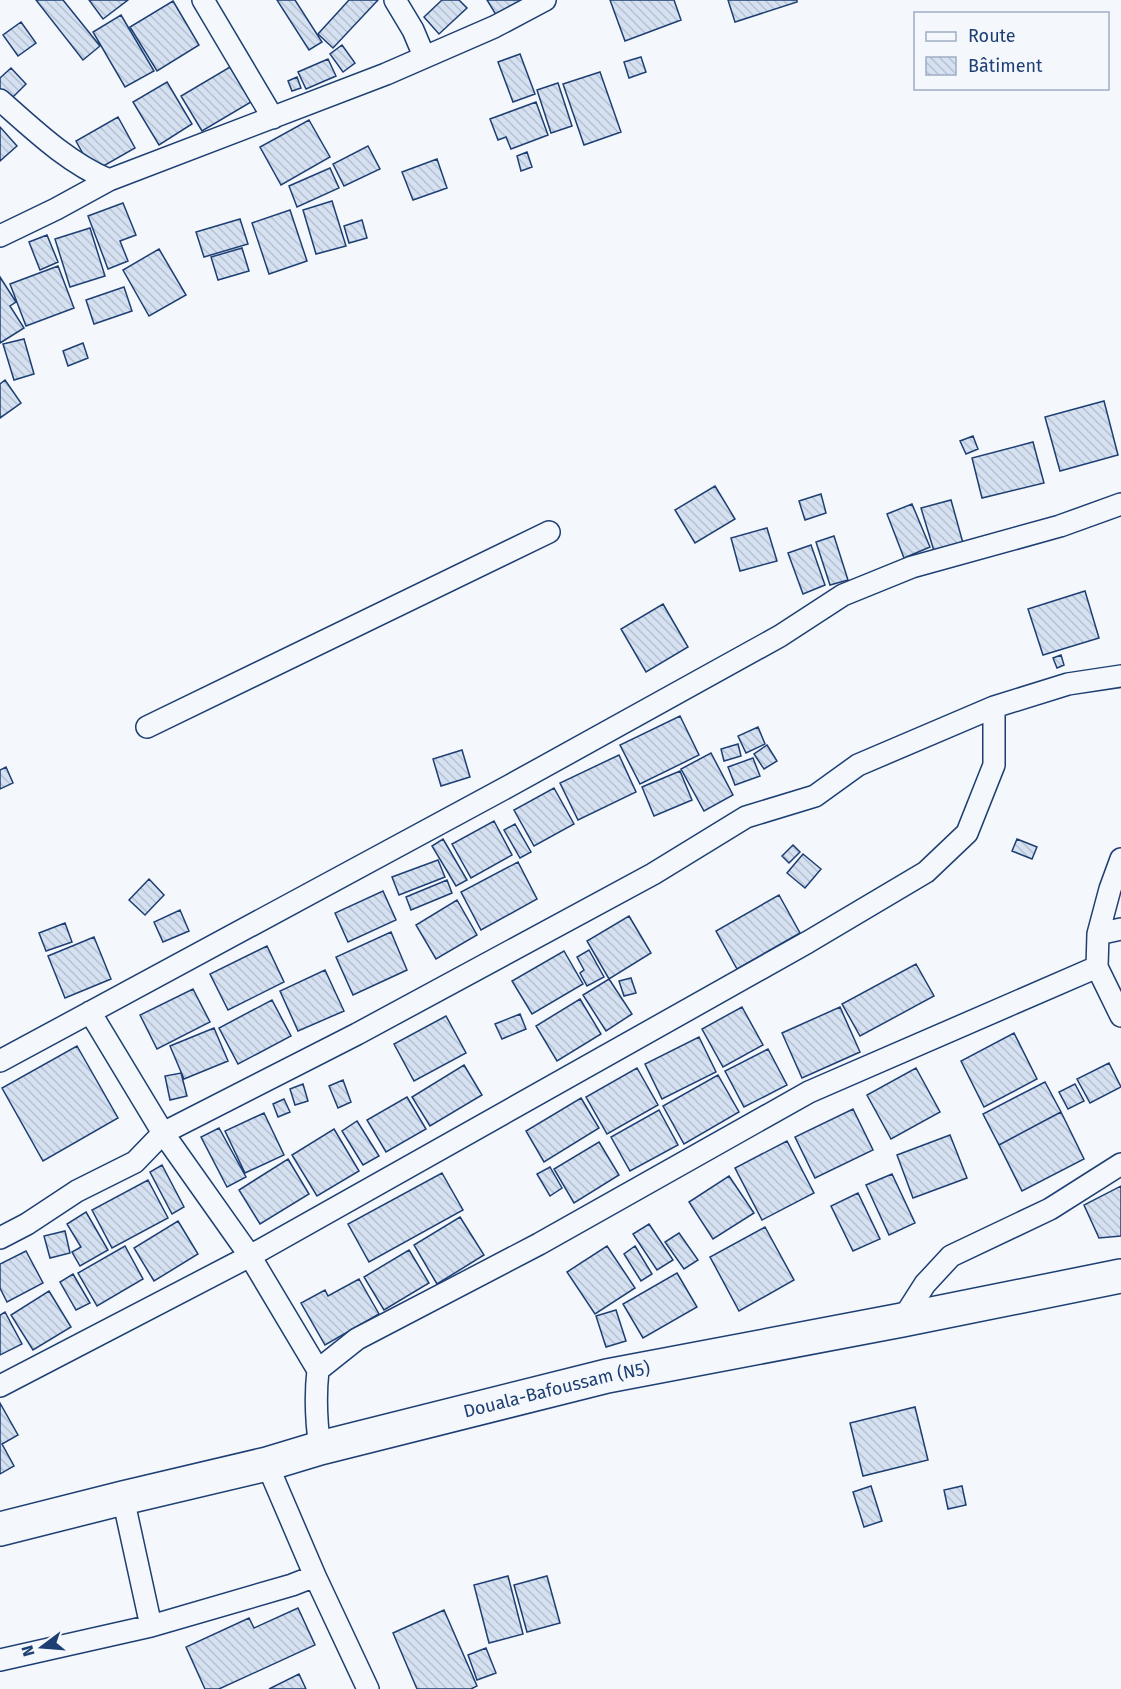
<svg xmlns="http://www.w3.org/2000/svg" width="1121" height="1689" font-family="'Fira Sans',sans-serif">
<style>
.building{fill:url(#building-back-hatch);stroke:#1d3f73;stroke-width:1.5}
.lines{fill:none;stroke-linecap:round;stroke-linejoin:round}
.street-casing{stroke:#1d3f73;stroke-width:24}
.highway-casing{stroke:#1d3f73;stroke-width:36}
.street{stroke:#f4f7fb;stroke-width:21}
.highway{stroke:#f4f7fb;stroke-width:33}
.labels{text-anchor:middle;stroke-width:4.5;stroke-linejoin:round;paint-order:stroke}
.street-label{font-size:18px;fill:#1d3f73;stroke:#f4f7fb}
</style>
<defs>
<pattern id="building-back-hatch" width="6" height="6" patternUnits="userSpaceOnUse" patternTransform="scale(1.5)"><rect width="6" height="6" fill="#d5e0f0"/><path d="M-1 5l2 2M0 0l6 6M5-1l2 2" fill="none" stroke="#b6c1d1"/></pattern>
</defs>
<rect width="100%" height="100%" fill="#f4f7fb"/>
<!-- building -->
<path class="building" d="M36,0H63L100,46L83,60Z
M89,0H128L103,19Z
M277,0H295L322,42L309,50Z
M349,0H378L333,48L318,34Z
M442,0H459L467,8L439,34L424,17Z
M487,0H519L522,5L498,18Z
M610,0H674L681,20L625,41Z
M728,0H797V2L735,22Z
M173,1L199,45L157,71L130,27Z
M121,15L154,71L125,87L93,32Z
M21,22L36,43L18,56L3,35Z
M342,45L355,63L343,72L330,54Z
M520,54L535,94L513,102L498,62Z
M641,57L646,72L629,78L624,62Z
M328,59L336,76L306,89L298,72Z
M230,67L251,102L202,131L181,96Z
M11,68L26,84L8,102L0,93V78Z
M600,72L621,132L584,145L563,84Z
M297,77L301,88L292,91L288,81Z
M167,82L192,124L159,145L133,102Z
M558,83L572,126L551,133L537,90Z
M536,102L548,135L511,149L506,137L498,140L490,119Z
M118,117L135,148L93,172L76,141Z
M309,120L330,157L281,185L260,147Z
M0,127L17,146L0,161Z
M368,146L380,169L344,186L333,164Z
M527,152L532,167L521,171L517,156Z
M437,159L447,188L413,200L402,172Z
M330,168L339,188L297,207L289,186Z
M332,201L346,246L316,254L303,210Z
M123,203L136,235L120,241L128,261L108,269L88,216Z
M290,210L307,261L269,274L252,223Z
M240,219L248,244L204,257L196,232Z
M362,220L367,238L349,243L344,226Z
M90,228L105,276L70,287L55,239Z
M47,235L58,262L40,270L29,242Z
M242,248L249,271L218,280L211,257Z
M159,249L186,295L149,316L123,270Z
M58,266L74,308L26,326L10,284Z
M0,277L16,302L10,306L24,328L0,343Z
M124,287L132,311L94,324L86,300Z
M24,339L34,374L14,380L3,344Z
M83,343L88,358L68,366L63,351Z
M5,380L21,403L0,418V384Z
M1104,401L1118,455L1060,471L1045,417Z
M973,436L978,449L966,454L960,441Z
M1033,442L1044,483L982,498L972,458Z
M715,486L735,519L695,543L675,510Z
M821,494L826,513L805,520L799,501Z
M951,500L963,543L934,551L921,508Z
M912,504L930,547L904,558L887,514Z
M767,528L777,561L740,571L731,538Z
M834,536L848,580L830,585L816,542Z
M811,545L825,585L803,594L788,553Z
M1085,591L1099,638L1043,655L1028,609Z
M663,604L688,647L646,672L621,629Z
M1061,655L1064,665L1057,668L1053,658Z
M680,716L699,755L640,784L620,745Z
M758,727L765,744L746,753L738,736Z
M738,744L741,756L724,761L721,749Z
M767,745L777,761L764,769L754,754Z
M462,750L470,777L441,786L433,759Z
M711,753L733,795L704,811L681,769Z
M619,755L636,792L578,820L560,783Z
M753,758L760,776L735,785L728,767Z
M6,767L13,783L0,789V770Z
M680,771L692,800L654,816L642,787Z
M554,788L574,824L534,846L514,810Z
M494,821L512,855L471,878L452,844Z
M515,824L531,852L520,858L504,830Z
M443,839L467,880L456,886L432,846Z
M1017,839L1037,847L1032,859L1012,851Z
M793,845L800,852L789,863L782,856Z
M803,854L821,869L805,888L787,873Z
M438,860L445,877L399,895L392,877Z
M518,862L537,899L481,930L461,892Z
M149,879L164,895L145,915L129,900Z
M447,880L452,893L411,910L406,897Z
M383,891L396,920L348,942L335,913Z
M779,895L800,933L737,969L716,931Z
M457,900L477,935L436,959L416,925Z
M180,910L189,931L163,942L154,922Z
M629,916L651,953L609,979L587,941Z
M65,923L72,942L46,951L39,933Z
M391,932L407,970L353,995L336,957Z
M94,937L111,979L65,998L48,956Z
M267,946L284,982L228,1010L210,974Z
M589,950L604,977L587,986L580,973L584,970L577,957Z
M564,951L583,984L532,1014L512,981Z
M916,964L934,996L860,1036L842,1004Z
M325,970L344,1011L298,1031L280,991Z
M631,978L636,993L624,996L619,981Z
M609,979L632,1014L606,1031L583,995Z
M193,989L210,1022L157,1049L140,1015Z
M580,999L601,1034L557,1061L536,1026Z
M272,1000L291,1036L238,1064L219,1028Z
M742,1007L763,1045L723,1067L702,1029Z
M840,1007L860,1052L802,1078L782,1033Z
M520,1014L526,1029L502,1039L495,1024Z
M446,1016L466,1053L414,1081L394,1044Z
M214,1028L228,1061L184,1079L170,1046Z
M1014,1033L1037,1079L984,1107L961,1061Z
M699,1037L716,1072L662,1099L645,1064Z
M77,1046L118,1118L43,1161L2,1088Z
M768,1049L787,1085L744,1107L725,1071Z
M1109,1063L1121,1087L1090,1103L1077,1079Z
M464,1065L482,1095L430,1126L412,1097Z
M637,1068L658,1105L607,1134L586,1097Z
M916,1068L940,1112L891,1139L867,1095Z
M181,1073L187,1096L170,1100L165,1076Z
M718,1075L739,1112L684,1144L663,1106Z
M343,1080L351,1102L338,1108L329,1086Z
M1045,1082L1061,1112L999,1145L983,1114Z
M303,1084L308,1101L295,1105L290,1089Z
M1075,1084L1084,1101L1068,1109L1059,1092Z
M407,1097L426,1129L386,1152L367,1120Z
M581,1098L599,1128L544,1162L526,1131Z
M284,1099L290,1112L278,1117L273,1104Z
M853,1109L873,1150L815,1178L795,1137Z
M659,1110L678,1145L630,1171L611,1137Z
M1061,1112L1084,1159L1022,1191L999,1145Z
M264,1113L284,1155L245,1173L225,1131Z
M357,1121L379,1156L363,1165L342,1131Z
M219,1128L246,1177L227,1187L201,1137Z
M334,1129L359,1171L317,1196L292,1155Z
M950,1135L967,1178L913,1198L897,1155Z
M787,1141L814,1193L762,1220L735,1168Z
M599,1142L619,1175L574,1203L554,1169Z
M288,1159L309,1194L260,1224L239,1190Z
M162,1165L184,1207L172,1214L150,1172Z
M550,1167L562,1188L550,1196L537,1174Z
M442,1173L463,1210L369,1262L348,1224Z
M892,1174L915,1223L889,1235L866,1185Z
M729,1176L754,1213L713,1239L689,1202Z
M148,1180L168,1218L112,1248L92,1210Z
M1121,1186V1236L1099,1238L1084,1205Z
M858,1193L880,1239L853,1251L831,1206Z
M86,1212L108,1250L80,1266L72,1252L81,1247L67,1224Z
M460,1217L484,1255L437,1284L414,1245Z
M178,1221L198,1254L154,1281L134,1248Z
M649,1224L673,1260L657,1270L633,1234Z
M765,1227L794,1280L739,1311L710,1257Z
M65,1231L70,1253L50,1258L44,1236Z
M679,1233L698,1260L684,1269L665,1242Z
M125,1246L143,1279L97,1306L78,1273Z
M607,1246L635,1288L595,1314L567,1272Z
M635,1246L652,1274L641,1281L624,1254Z
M409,1250L429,1283L384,1310L364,1277Z
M26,1251L43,1283L7,1302L0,1288V1264Z
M677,1273L697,1307L643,1338L623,1304Z
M73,1274L90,1303L76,1310L60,1282Z
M359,1279L379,1314L325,1345L301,1303L325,1290L328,1296Z
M49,1291L71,1327L33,1350L11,1315Z
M616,1310L626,1341L606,1347L596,1316Z
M5,1312L22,1344L0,1355V1315Z
M0,1403L18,1435L2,1444L14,1466L0,1474Z
M915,1407L928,1460L863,1476L850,1423Z
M871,1486L882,1521L864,1527L853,1492Z
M962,1486L966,1505L948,1509L944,1490Z
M508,1576L523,1634L489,1643L474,1585Z
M547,1576L560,1623L527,1632L514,1585Z
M298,1608L315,1645L219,1689H205L186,1647L249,1618L254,1628Z
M444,1610L477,1686L471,1689H417L393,1633Z
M486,1648L496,1673L477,1680L468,1655Z
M299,1674L306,1689H269Z"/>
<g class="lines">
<!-- street casing -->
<g class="street-casing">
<path id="street" d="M203,0L273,118
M395,0L413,30L424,56
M0,100C34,130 67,162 109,180
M0,236L56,209L109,180L386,74L494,27L545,0
M147,727L549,532
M1121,859L1110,889L1098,934L1097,967L1121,1016
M1098,934L1121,929
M90,1012L163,1133L250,1256L318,1370
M0,1061L509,786L780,636L843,595L912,567L1060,526L1121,504
M0,1238L27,1224L77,1191L135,1162L163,1133L357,1034L653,874L746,817L815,796L858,765L994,707L1068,684L1121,676
M902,1320L925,1284L951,1256L1050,1209L1121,1164
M0,1386L250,1256L808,942L926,872L967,833L994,765V707
M320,1448C316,1421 315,1397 318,1370L357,1339L539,1244L809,1092L1097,967
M267,1464L315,1576L368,1689
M123,1498L151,1626
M0,1660L151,1626L292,1585L315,1576"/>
</g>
<!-- highway casing -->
<g class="highway-casing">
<g id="highway">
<path id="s1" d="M0,1529L123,1498L267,1464L320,1448L607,1376L902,1320L1121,1276"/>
</g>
</g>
<!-- street -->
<use href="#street" class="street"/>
<!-- highway -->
<use href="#highway" class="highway"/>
</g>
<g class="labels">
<!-- street labels -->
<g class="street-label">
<text dy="6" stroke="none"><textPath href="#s1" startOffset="574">Douala-Bafoussam (N5)</textPath></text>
</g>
</g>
<!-- legend -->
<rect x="914" y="12" width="195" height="78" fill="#f4f7fb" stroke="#9eadc5" stroke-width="1.5"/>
<rect x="926" y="32" width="30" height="9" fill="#f4f7fb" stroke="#9eadc5" stroke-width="1.5"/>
<text x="968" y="42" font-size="18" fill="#1d3f73">Route</text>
<rect x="926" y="57" width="30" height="18" fill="url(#building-back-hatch)" stroke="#9eadc5" stroke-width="1.5"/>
<text x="968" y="72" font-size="18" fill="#1d3f73">Bâtiment</text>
<!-- north arrow -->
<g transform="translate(42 1647) rotate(254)" stroke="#f4f7fb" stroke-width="4.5" paint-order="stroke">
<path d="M0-4.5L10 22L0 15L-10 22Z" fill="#1d3f73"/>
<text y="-9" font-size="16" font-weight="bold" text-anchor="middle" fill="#1d3f73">N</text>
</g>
</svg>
